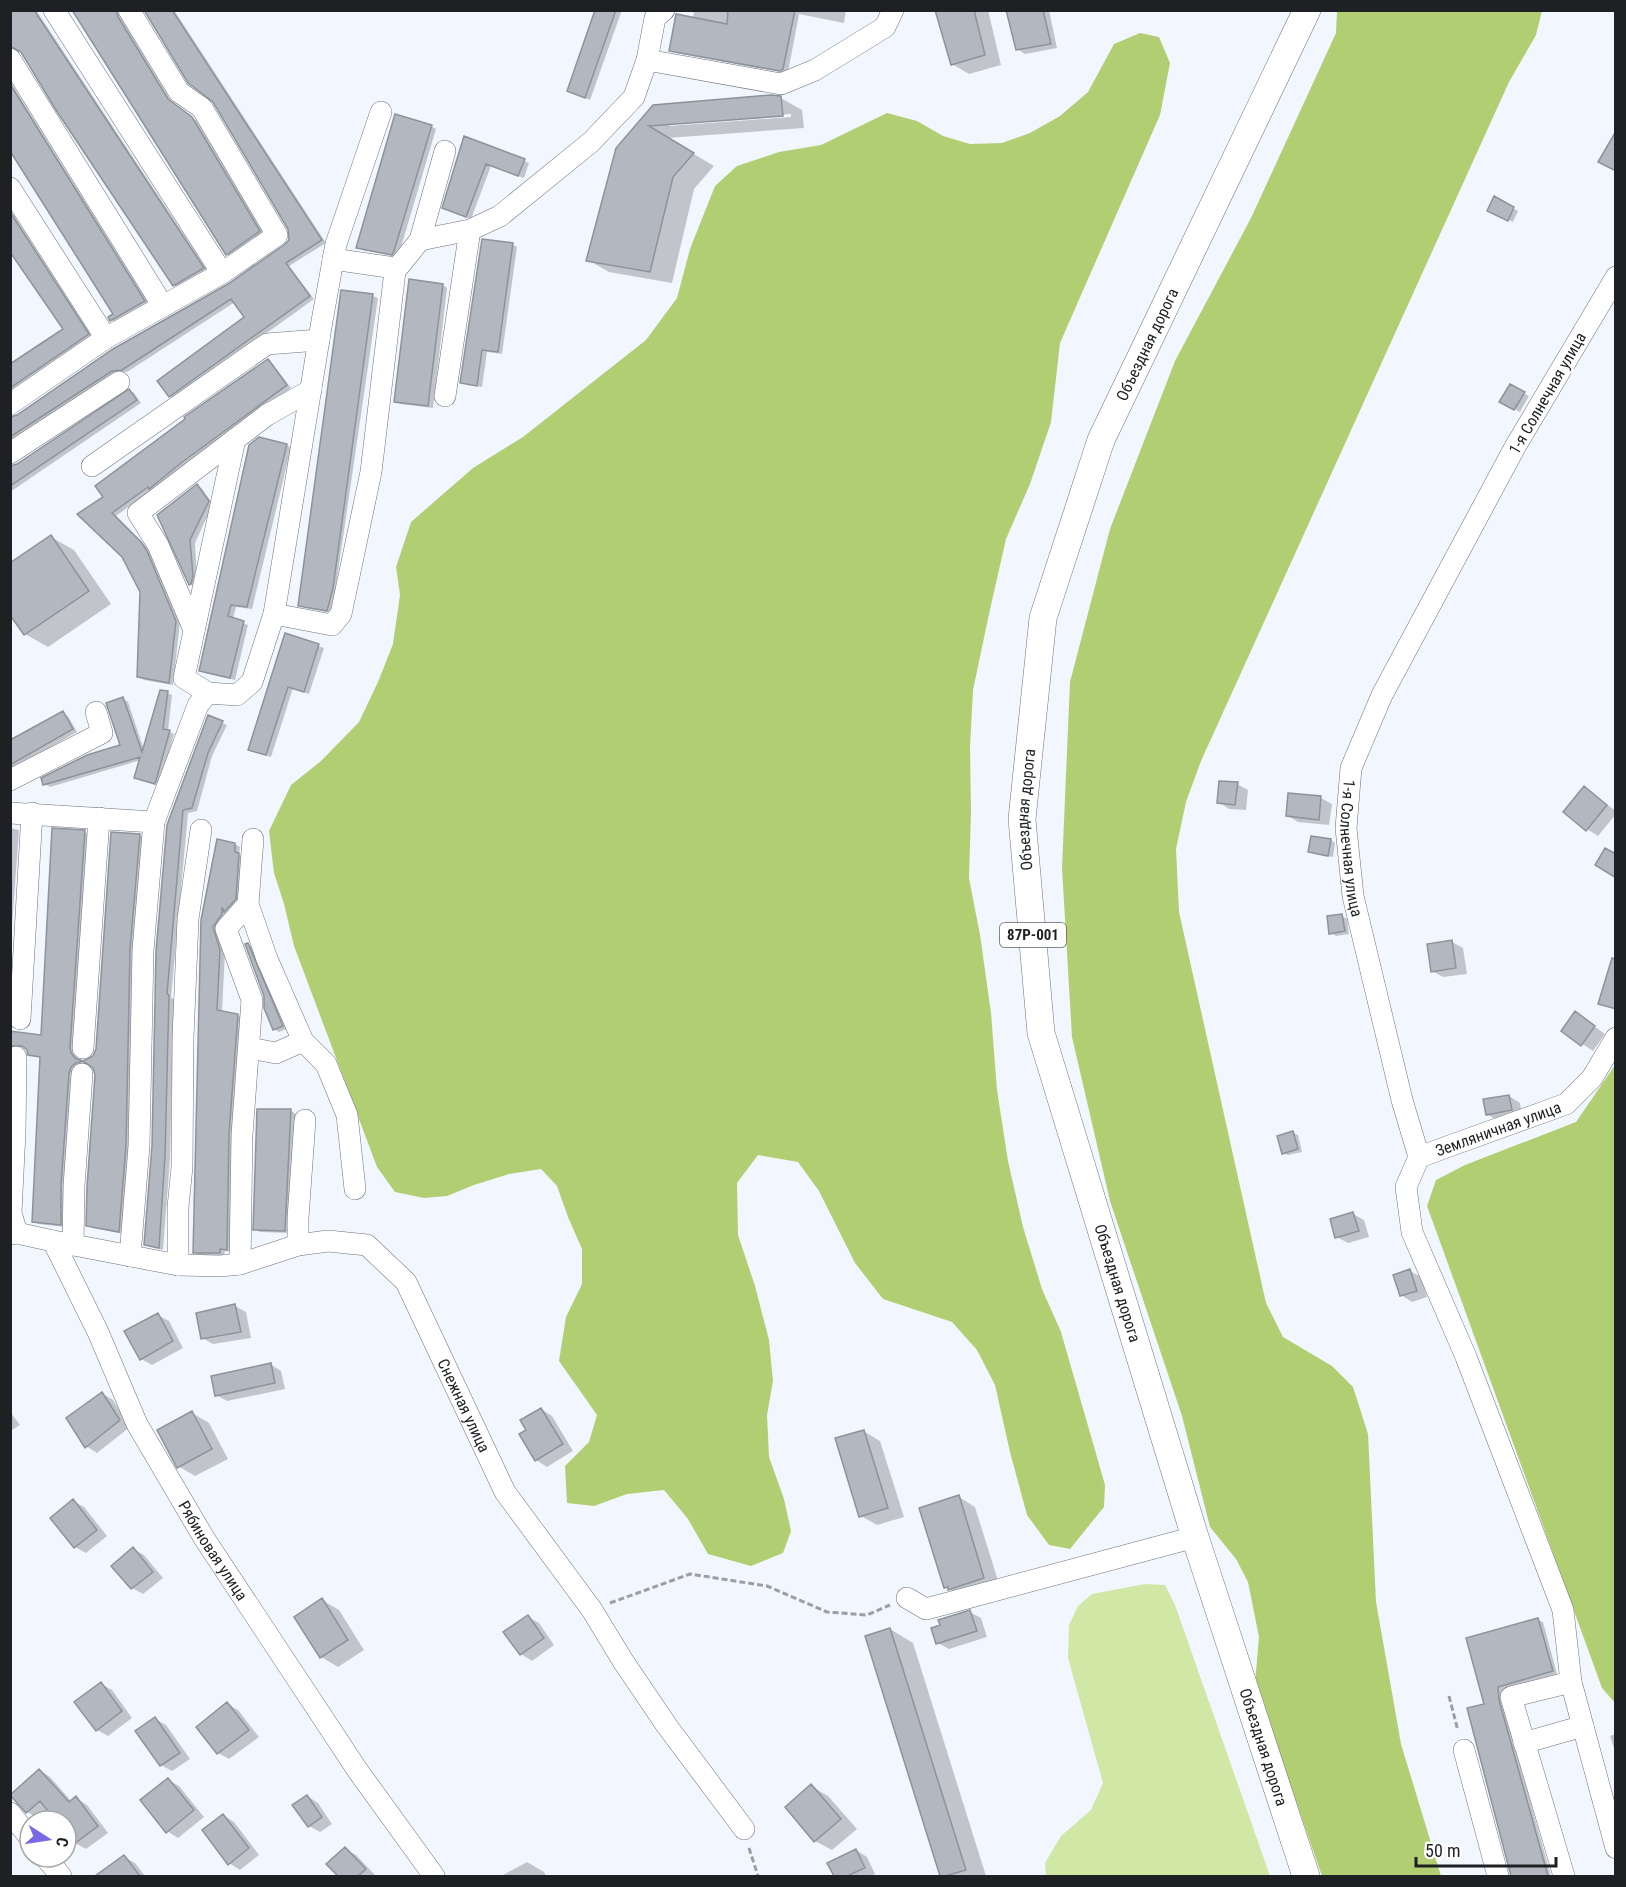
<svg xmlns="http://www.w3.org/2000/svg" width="1626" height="1887" font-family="'Roboto Condensed',sans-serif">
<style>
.green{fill:#d0e7a5}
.forest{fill:#b1cf72}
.shadow{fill:#0003;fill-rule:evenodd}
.building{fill:#b2b7c0;stroke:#8d929b;stroke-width:1.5}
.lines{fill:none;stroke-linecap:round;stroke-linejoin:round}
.minor-casing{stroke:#6d717a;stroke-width:22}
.major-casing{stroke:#6d717a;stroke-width:28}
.path{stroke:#9b9ea5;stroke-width:3;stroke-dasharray:6 3;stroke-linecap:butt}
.minor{stroke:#fff;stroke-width:21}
.major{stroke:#fff;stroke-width:27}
.labels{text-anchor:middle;stroke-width:5;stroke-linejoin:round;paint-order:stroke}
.shield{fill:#fff;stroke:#626366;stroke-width:1.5}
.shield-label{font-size:15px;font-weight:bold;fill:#1e2024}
.street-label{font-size:16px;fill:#1e2024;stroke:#fff}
</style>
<rect width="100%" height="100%" fill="#f2f6fe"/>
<!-- green -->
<path class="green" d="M1145,1584L1165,1585L1175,1605L1270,1876H1046L1045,1863L1061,1836L1091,1810L1103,1783L1068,1658L1069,1625L1078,1606L1092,1594Z"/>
<!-- forest -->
<path class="forest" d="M1337,11H1542L1536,35L1509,82L1201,761L1186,802L1176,849L1179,912L1266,1303L1283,1337L1332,1366L1353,1387L1368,1434L1376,1602L1401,1744L1441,1876H1322L1255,1683L1259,1637L1248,1582L1236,1559L1210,1527L1182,1416L1110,1201L1072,1037L1062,868L1070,682L1110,529L1175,361L1251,218L1336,33Z
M1140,33L1159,37L1170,63L1160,115L1060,343L1051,422L1030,484L1006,539L989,614L973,690L970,747L971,811L969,878L980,935L991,1013L997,1090L1008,1161L1023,1227L1042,1289L1061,1332L1105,1485L1104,1507L1070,1549L1049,1545L1027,1515L1010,1452L995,1385L977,1350L952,1322L883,1299L855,1263L819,1191L798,1162L758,1155L737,1183L738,1235L755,1286L769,1340L773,1381L767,1415L769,1457L784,1499L791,1531L783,1553L751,1566L708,1554L688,1519L664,1490L627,1494L594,1506L567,1503L565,1466L589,1442L597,1415L559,1361L566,1317L582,1284V1249L568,1217L557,1186L541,1169L509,1174L474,1185L447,1196L424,1198L395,1192L377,1167L294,946L284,904L274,873L269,831L291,785L321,761L359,722L378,682L393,644L400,595L396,567L411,522L473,468L523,437L646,340L677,298L690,249L715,186L737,166L779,152L821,145L887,113L917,121L943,136L970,144L1002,143L1030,133L1060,116L1088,92L1114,44Z
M1615,1065V1703L1602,1688L1427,1206L1436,1180L1465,1165L1576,1122Z"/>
<!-- shadow -->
<path class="shadow" d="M10,10H36L208,271L179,288L174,285L20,50H10Z
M74,10H122L121,13L123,21L173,104L197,121L264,234L232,257L227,254Z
M145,10H174L326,243L289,266L314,299L175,399L170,396L246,318L235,302L127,372L118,373L10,443V418L18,416L230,285L290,241L291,234L214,100Z
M597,10H622L590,100L573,93Z
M694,10H846L844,23L799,14L788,72L785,73L676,53L671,50L693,19Z
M937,10H988L1001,65L969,74L952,64Z
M1008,10H1049L1057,48L1025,54L1017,49Z
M10,81L149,304L116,323L111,320L116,314L10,148Z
M781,98L802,110L804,128L667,138L714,166L694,189L672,283L609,272L588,260L654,107ZM791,114V117L669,126V123Z
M431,126L436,129L399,254L397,257L362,250L358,247Z
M465,138L529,163L524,178L491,166L471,219L444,208Z
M1494,198L1518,211L1513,222L1489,210Z
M10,209L93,338L10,394V366L65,330L10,249Z
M512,244L517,247L502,354L487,352L482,387L467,385L462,382Z
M443,285L447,288L433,408L401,404L396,401Z
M342,291L373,296L378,298L332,613L305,608L300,605Z
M268,361L273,364L291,388L116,516L146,546L151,555L180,622L173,685L144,680L139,677L141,592L105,497Z
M1510,386L1529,396L1520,412L1501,402Z
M130,391L134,393L141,403L10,492V467L18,465Z
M287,445L291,448L252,609L236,607L233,619L248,625L235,680L205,673L200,670Z
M197,486L202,489L213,504L195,543L197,579L195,587L190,584L159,515Z
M51,537L74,550L111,604L48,647L25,634L10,613Z
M286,635L324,648L309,694L293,688L271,757L255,752Z
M167,693L172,695L168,731L174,734L160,784L139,778L141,760L50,787L45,784L122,746L123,699L128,702L144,750Z
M63,713L68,716L77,732L10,770V742Z
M222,723L227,725L212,756L197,811L188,813L171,998L174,999L170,1159L163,1250L145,1245L153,1146L168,825Z
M1237,784L1248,790L1246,810L1229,809L1219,802Z
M1584,788L1616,811V814L1598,836L1587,829Z
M1321,798L1332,804L1329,825L1298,822L1287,815Z
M10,828L19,830L10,953Z
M53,830L85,832L90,835L75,1051L76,1057L83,1062L94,1057L97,1049L140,835L145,838L131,1149L124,1234L93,1228L88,1226L96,1075L94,1067L89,1063L82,1064L65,1227L39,1224L34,1221L42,1058L29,1054L25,1047L21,1046L10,1052V1033L43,1037Z
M1331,840L1335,843L1333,857L1315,854L1310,852Z
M235,844L240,847L239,855L244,857L240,902L230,913L227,911L222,1012L238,1015L243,1018L232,1252L225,1251L224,1255H199L194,1252L202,920Z
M1342,916L1347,919L1349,934L1336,936L1331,933Z
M1452,942L1463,948L1467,974L1443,977L1432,971Z
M248,945L253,947L287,1029L279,1032L274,1029L265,995Z
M1576,1013L1605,1034L1593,1051L1563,1031Z
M1509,1096L1520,1103L1522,1116L1498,1121L1487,1114Z
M258,1110L291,1111L296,1114L290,1233L260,1232L255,1229Z
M1293,1133L1298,1135L1302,1152L1288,1155L1283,1153Z
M1353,1214L1364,1220L1369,1237L1348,1243L1337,1237Z
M1410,1271L1421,1277L1427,1297L1412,1302L1401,1295Z
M235,1306L246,1312L251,1338L213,1344L202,1338Z
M158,1315L169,1321L183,1348L152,1365L141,1359Z
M270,1364L281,1371L285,1389L227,1401L216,1395Z
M103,1394L113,1400L130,1427L97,1453L86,1446Z
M541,1409L552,1416L573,1451L547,1467L536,1460L528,1431Z
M10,1412L20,1425L10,1431Z
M192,1413L209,1423L228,1459L195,1476L178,1466Z
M863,1431L880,1441L904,1517L877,1525L861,1516Z
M959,1497L975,1507L1000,1587L962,1597L945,1587Z
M73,1501L84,1507L107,1536L86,1553L75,1547L52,1518Z
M133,1549L144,1555L163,1578L143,1594L132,1588Z
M322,1600L339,1610L364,1650L338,1667L321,1657Z
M970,1612L981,1618L987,1637L949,1649L938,1643Z
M528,1617L539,1623L554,1645L532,1661L521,1654Z
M1538,1620L1543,1622L1557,1674L1503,1689V1704L1551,1876H1513L1469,1709L1486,1705Z
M890,1629L913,1643L986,1876H942L867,1637Z
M101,1684L112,1690L132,1718L108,1736L97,1730Z
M227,1704L238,1710L259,1737L229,1759L218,1753Z
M155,1719L166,1725L190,1759L172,1771L161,1765Z
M1616,1734V1755L1610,1736Z
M39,1770L50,1777L72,1802L76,1798L87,1805L108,1833L86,1849L75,1843L66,1831V1821H58L48,1809L38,1818L27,1812Z
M168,1780L179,1786L204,1817L178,1838L167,1831Z
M811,1786L828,1796L857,1829L832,1850L815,1841Z
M307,1796L318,1803L332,1824L320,1832L309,1826Z
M223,1815L234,1822L259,1855L240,1870L229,1863Z
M345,1849L356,1855L376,1876H340L328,1864Z
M856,1850L867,1857L875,1874L870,1876H835L829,1863Z
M124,1857L135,1863L145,1876H105L102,1873Z
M527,1862L544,1872L546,1876H501Z"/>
<!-- building -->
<path class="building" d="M10,10H34L204,268L173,286L56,110L21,52L10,46Z
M72,10H116L118,17L168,99L192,117L260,231L226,255Z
M144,10H172L322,240L286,263L310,296L169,397L157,381L244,317L231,299L122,370L112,371L10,437V417L17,415L113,349L228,284L284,245L289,240L288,229L213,102L188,83Z
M595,10H616L585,98L567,91Z
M728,10H795L783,69L780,71L669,51L676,14L727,24Z
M935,10H974L985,55L951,65Z
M1006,10H1043L1051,44L1016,50Z
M10,84L145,301L110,321L108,317L113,314L10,151Z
M770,95L781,96L783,116L649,126L694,153L673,177L650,272L586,261L616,148L653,105Z
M395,114L432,125L394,251L392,255L356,248Z
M1616,131V171L1598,162Z
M464,136L525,159L518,176L486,164L466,217L442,208Z
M1494,196L1514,207L1508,221L1487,211Z
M10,212L89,334L10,388V364L63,329L10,252Z
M482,239L513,243L498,352L482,350L477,386L460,383Z
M409,279L443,284L428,406L394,402Z
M341,290L373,294L333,588L327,611L298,606Z
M268,359L287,385L181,463L149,489L148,487L112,513L141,542L147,551L176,621L169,683L137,677L140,592L122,557L77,514L103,497L95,486L185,419L184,417Z
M1510,384L1525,392L1514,410L1499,402Z
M129,389L137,400L10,486V466L17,464Z
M259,437L287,444L247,607L231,605L228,616L244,621L230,678L199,671L249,445Z
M197,484L209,501L190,540L193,576L191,584L189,585L157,515Z
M51,535L89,591L24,635L10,615V563Z
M285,633L319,644L304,692L288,687L266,755L248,750Z
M160,690L168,691L163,729L170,730L155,784L134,778L140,757L43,785L41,778L87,755L120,745L106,703L123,697L142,752Z
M63,711L73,729L10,765V740Z
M208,715L223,721L208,753L192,808L183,810L167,994L169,995L165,1156L159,1248L144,1245L152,1146L156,951L167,825Z
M1219,781L1238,782L1235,805L1217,803Z
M1584,786L1607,805L1586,831L1563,812Z
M1288,793L1321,796L1319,820L1286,816Z
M52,828L85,830L70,1047L71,1053L75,1058L83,1061L93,1056L96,1049L111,832L140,834L130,949L126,1145L119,1232L86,1226L87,1187L95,1075L93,1068L83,1061L76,1063L71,1067L69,1073L61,1185V1225L32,1222L40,1057L28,1055L27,1050L22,1046H10V1031L41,1035Z
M1311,836L1331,839L1328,856L1308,852Z
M217,839L235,843V852L239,853L236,899L224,912L222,907V914L213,927L220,950L217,1010L238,1014L229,1134L227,1250L220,1249V1253H193L201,920Z
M1605,848L1616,854V878L1595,865Z
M1342,914L1345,931L1329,934L1327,916Z
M1452,940L1456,968L1431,972L1427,944Z
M248,943L283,1026L273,1030L264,1008V996L245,944Z
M1612,958L1616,959V1009L1598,1004Z
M1575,1011L1595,1026L1581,1046L1561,1031Z
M1509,1095L1512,1110L1486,1115L1483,1099Z
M257,1109H291L285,1231L253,1230Z
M1293,1131L1298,1149L1282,1154L1277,1136Z
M1353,1212L1359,1231L1335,1238L1330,1219Z
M1410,1269L1417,1291L1400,1296L1393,1275Z
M235,1304L241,1332L201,1339L196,1313Z
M158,1313L173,1341L140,1360L124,1331Z
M271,1363L275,1383L215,1396L211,1376Z
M102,1392L120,1420L85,1448L66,1418Z
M541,1408L563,1444L535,1461L519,1434L526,1430L520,1420Z
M192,1411L212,1449L177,1468L157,1430Z
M864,1430L888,1508L859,1517L835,1438Z
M959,1495L984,1578L948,1590V1587L944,1588L919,1508Z
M73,1499L97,1530L74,1548L50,1518Z
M133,1547L153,1572L131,1589L111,1566Z
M322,1598L348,1640L320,1658L294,1617Z
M970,1610L977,1631L936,1644L931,1628L940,1625L938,1620Z
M528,1615L544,1638L520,1655L503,1632Z
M1538,1618L1553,1671L1498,1687L1499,1700L1548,1876H1511L1467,1708L1484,1704L1466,1638Z
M890,1628L966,1870L945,1876H940L865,1636Z
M101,1682L122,1711L96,1731L74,1702Z
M227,1702L249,1730L217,1754L196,1727Z
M155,1717L180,1753L160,1766L135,1731Z
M39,1769L69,1802L76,1796L98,1826L74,1844L66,1834V1821H56L40,1801L26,1813L10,1795Z
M168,1778L194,1810L166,1833L140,1800Z
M811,1784L841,1819L814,1842L785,1807Z
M307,1795L322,1817L308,1827L292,1805Z
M223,1814L249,1848L228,1865L202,1830Z
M345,1847L366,1869L358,1876H338L326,1864Z
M856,1849L865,1868L847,1876H834L827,1863Z
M124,1855L140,1876H95Z"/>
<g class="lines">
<!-- minor casing -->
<g class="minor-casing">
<g id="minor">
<path d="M54,10L222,273"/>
<path d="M10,59L163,306"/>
<path d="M647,60L781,84L815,70L885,27L893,10"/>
<path d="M10,188L106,338"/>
<path d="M420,240L470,230L500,216L591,142L634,97L647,60L655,18L664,10"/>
<path d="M333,259L388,267L395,271"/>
<path id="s1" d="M1616,277L1515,447L1382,695L1351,768L1346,828L1353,896L1402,1100L1419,1157L1406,1187L1412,1232L1466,1357L1563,1610L1571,1682L1616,1848"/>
<path d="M445,396L470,230"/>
<path d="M10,404L106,338L222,273L277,235L202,108L179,92L129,10"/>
<path d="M235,439L184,678L208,693L237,695L252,682L274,614L322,321L336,244L381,112"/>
<path d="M10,453L119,382"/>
<path d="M92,466L267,344L319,340"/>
<path d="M274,614L332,625L341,614L371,472L395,271L420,240L445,151"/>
<path d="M194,630L158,545L138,513L267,415L311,390"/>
<path d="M10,780L102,733L96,712"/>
<path d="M10,813L154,822"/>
<path d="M253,839L248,904L267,959L303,1041L326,1064L347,1115L355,1189"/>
<path d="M20,1019L32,813"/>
<path d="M83,1048L99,818"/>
<path d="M249,1048L276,1053L303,1041"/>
<path d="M16,1057L15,1132L11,1213L17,1233"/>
<path id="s2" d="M1419,1157L1566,1104L1592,1078L1616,1038"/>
<path id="s3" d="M10,1234L17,1233L53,1241L98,1332L137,1424L204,1538L358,1771L434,1876"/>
<path id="s4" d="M53,1241L178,1265L220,1266L240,1264L298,1245L328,1241L367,1245L406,1282L505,1492L592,1610L623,1661L667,1726L744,1829"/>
<path d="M73,1245L74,1186L82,1074"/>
<path d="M298,1245V1218L305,1120"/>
<path d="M130,1256L139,1146L143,950L154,822L198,705L208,693"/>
<path d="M240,1264L242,1135L252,1000L226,929L248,904"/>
<path d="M178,1265V1207L182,1167L183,1038L188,919L201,830"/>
<path d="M907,1598L926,1609L1195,1537"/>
<path d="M1524,1743L1583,1726"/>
<path d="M1464,1750L1498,1876"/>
<path d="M10,1813L30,1838"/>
<path d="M45,1857L61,1876"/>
<path d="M1564,1876L1511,1697L1571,1682"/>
</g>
</g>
<!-- major casing -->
<g class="major-casing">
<g id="major">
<path id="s5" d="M1306,1876L1195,1537L1041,1033L1022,819L1043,618L1101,440L1307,10"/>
</g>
</g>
<!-- path -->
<path class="path" d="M610,1603L690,1574L767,1586L827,1612L867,1615L890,1605
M1449,1696L1458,1731
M749,1848L758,1876"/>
<!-- minor -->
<use href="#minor" class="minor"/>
<!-- major -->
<use href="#major" class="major"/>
</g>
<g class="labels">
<!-- shield labels -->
<rect class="shield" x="1000" y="923" width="66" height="24" rx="4.5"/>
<g class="shield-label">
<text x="1033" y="940">87Р-001</text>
</g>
<!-- street labels -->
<g class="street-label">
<text dy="6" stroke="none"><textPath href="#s5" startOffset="1594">Объездная дорога</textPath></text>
<text transform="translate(1547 393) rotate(-60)" y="6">1-я Солнечная улица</text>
<text dy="6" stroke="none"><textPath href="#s5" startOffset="1108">Объездная дорога</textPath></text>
<text dy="6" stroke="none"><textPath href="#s1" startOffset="639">1-я Солнечная улица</textPath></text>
<text dy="6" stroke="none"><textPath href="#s2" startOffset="84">Земляничная улица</textPath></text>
<text transform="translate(1118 1283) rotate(73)" y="6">Объездная дорога</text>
<text dy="6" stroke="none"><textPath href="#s4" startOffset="510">Снежная улица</textPath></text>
<text dy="6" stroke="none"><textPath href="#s3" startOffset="393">Рябиновая улица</textPath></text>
<text transform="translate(1264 1747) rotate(72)" y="6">Объездная дорога</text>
</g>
</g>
<!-- border -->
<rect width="1626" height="1887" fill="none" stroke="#1e2024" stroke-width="24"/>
<!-- north arrow -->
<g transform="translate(48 1839) rotate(102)"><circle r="28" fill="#ffffff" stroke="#a5a6a7" stroke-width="1.5"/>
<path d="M0-4.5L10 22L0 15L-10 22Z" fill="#7a69e4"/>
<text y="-9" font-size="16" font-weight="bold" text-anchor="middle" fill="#1e2024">С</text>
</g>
<!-- scale -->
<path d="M1416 1857v9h140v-9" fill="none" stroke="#1e2024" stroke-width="3"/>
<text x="1425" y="1857" font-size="18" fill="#1e2024" stroke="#ffffff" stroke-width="4.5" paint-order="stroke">50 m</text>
</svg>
